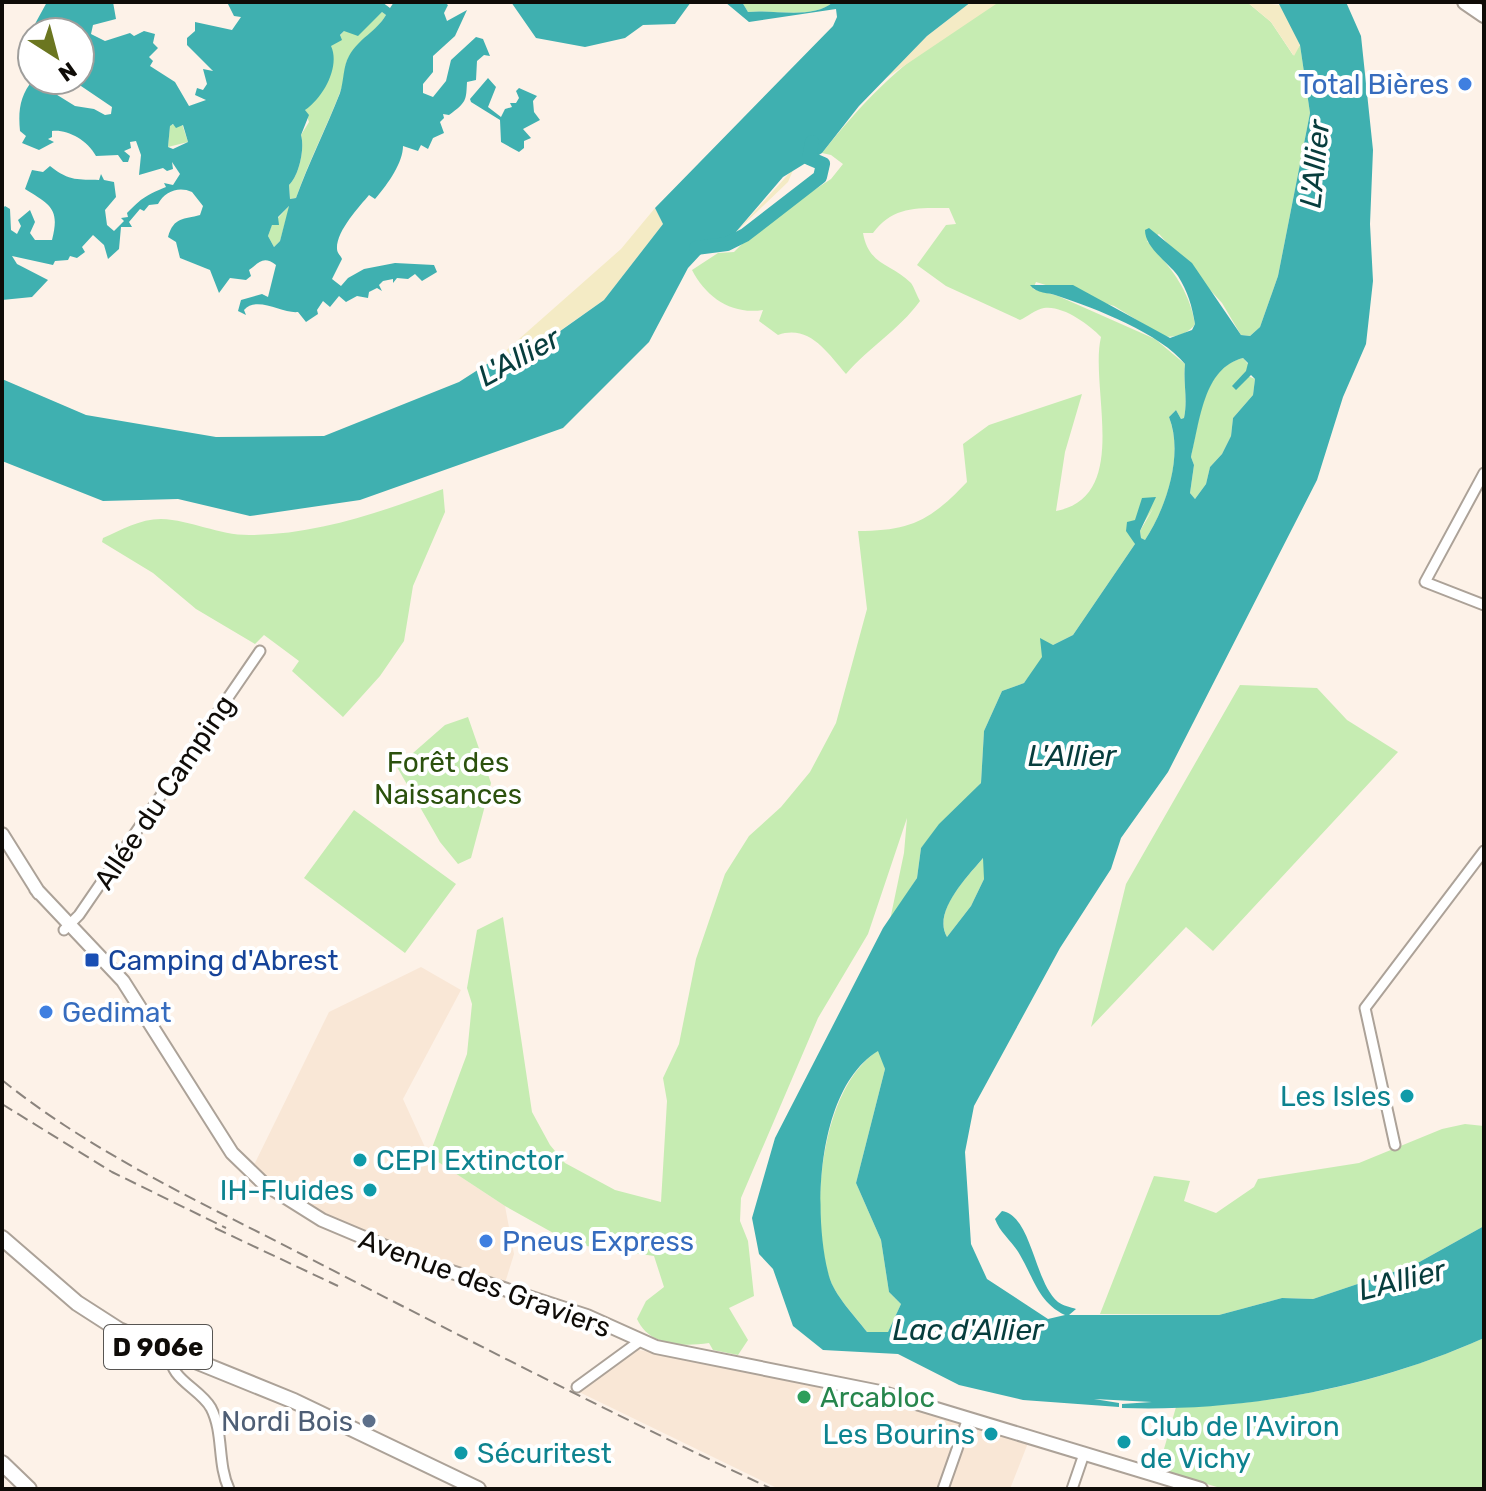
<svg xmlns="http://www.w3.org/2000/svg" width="1486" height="1491" font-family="Rubik,sans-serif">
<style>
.industrial{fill:#f9e7d6}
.green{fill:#c6ecb2}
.sand{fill:#f4ebc5}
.water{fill:#3fb0b0;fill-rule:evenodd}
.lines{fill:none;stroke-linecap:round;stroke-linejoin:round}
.river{stroke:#3fb0b0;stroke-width:14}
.minor-casing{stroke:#aca298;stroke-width:13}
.tertiary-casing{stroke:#aca298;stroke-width:16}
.secondary-casing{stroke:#aca298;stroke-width:18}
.primary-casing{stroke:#aca298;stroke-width:18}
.minor{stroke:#fff;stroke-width:9}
.tertiary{stroke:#fff;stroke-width:12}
.secondary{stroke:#fff;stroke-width:14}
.primary{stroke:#fff;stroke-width:14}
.rail{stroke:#8b847d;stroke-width:2;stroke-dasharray:12 6;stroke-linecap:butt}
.shop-dot{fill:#3f7fe0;stroke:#fff;stroke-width:3}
.transit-dot{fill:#1a4fb4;stroke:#fff;stroke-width:3}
.culture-dot{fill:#0f9aa8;stroke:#fff;stroke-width:3}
.leisure-dot{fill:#2e9e5b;stroke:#fff;stroke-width:3}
.service-dot{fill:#5c6f8a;stroke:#fff;stroke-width:3}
.labels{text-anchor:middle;stroke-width:8;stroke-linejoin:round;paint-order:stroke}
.shield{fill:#fff;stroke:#575552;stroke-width:2}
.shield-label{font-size:26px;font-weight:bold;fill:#0f0c08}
.shop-label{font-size:28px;fill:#366cbe;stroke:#fff;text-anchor:start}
.park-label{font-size:28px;fill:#2b510d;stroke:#fff}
.street-label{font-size:28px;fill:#0f0c08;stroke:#fff}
.transit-label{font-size:28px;fill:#164399;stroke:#fff;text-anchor:start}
.culture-label{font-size:28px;fill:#0d838f;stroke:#fff;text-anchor:end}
.leisure-label{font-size:28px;fill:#27864d;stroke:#fff;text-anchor:start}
.service-label{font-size:28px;fill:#4e5e75;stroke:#fff;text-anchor:end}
.water-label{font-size:30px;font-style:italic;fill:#073d3d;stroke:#fff}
</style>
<rect width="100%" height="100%" fill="#fdf2e8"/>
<!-- industrial -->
<path class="industrial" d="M421,967L461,990L403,1099L429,1156L505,1206L514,1254L505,1283L378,1243L296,1201L253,1167L329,1012Z
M633,1349L793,1377L871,1396L1028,1443L1010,1489H779L577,1391Z"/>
<!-- green -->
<path class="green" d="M742,2H833C813,20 773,9 748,12Z
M999,2H1247L1271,22L1293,55L1300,45L1310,113L1278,276L1260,327L1250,336L1241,335L1222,303L1159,234L1147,241C1171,268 1189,289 1195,324C1190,333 1173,339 1163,336L1114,306L1036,282L1033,289L1058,296L1155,339L1185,364C1183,383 1188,399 1184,418L1181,419L1176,410L1169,417C1184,456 1166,508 1145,540L1141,538L1140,531L1154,507L1133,539L1135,544L1073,635L1053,645L1024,683L1002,691L984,731L981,783L921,848L917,878L890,920L904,853L907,818L868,934L818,1018L741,1198L740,1221L748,1241L754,1296L729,1308L748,1340L738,1355L713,1350L709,1343C682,1347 649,1346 637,1319L646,1301L664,1287L654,1256L573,1244L505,1206L429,1156L467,1054L472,1004L467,988L477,930L503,917L532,1112L550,1145L565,1163L615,1190L661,1202L667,1101L663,1078L679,1044L696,959L725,874L749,836L781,807L810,772L836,723L867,609L858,531C911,531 931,520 967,482L963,444L989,425L1082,394L1065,452L1056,511C1132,497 1089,387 1101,337C1089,324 1062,305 1044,308C1036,309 1027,317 1020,320L946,286L917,265L946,225L956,224L949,208C917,208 893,206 873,233H863C869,266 891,263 911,283C914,287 917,296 920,301C899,330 869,347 846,374C827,352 809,324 778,335L759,321L763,310C731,315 706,297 692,270L718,253L734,252L762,224L831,179L843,164L831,155L822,153C864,101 895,68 951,31C966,21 981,8 999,2Z
M382,12L386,15C376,32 360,40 349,57C343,65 346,77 342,87C328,125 309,160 296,198L290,199L289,185C299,176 305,148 301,135L309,122L305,110L331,46L344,31L367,26Z
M182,124L188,142L168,147L170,125Z
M290,205L280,241L274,247L268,236L272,224H278V218Z
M1243,358L1248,364V376L1255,379L1253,395L1233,418L1231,436L1222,454L1210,467L1206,484L1195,499L1190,493L1194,465L1191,457C1199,423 1202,368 1243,358Z
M443,489L445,512L413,586L404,641L380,676L343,717L292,671L299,661L264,635L255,644L196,609L153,573L102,542L103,538C121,530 140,519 161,519C192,520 220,536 252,535C319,534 381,512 443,489Z
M1240,685L1317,688L1347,720L1398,752L1213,951L1186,927L1091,1027L1126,884Z
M468,717L491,783L471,858L458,864L440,842L397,767L445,725Z
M354,810L456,884L405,953L304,878Z
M984,857V879L971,906L947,937C932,911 968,876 984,857Z
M879,1050L885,1069L856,1183L881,1240L889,1292L901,1304L888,1332H867C855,1316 835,1296 829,1277C810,1215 819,1088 879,1050Z
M1465,1124L1484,1126V1226L1414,1265L1313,1299L1282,1298L1219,1315L1100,1314L1154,1176L1190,1181L1184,1201L1216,1213L1254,1187L1258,1179L1359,1163L1442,1129Z
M1484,1338V1489H1224L1158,1470L1176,1407C1282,1405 1387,1381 1484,1338Z"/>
<!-- sand -->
<path class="sand" d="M971,2H999L886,78L927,36Z
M1247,2L1281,5L1300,45L1294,56L1271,22Z
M794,168L788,182L735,233Z
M655,208L663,224L604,300L531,351L501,355L621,249Z"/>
<!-- water -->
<path class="water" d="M47,2H113L116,19L93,25L91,34L105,41L130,33L134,36L144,31L155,34L153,43L158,48L149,57L153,61L150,66L175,82L189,106L206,100L195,95L197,88L203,90L207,84L203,69L213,71L187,45V38L195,31V22L232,30L241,17L234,16L227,2H382L390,8L394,2H444L448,5L444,13L447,21L467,10L455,36L433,56V72L423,84V93L433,97L446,81L451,60L476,37L483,39L490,56L484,55L477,61L476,80L467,82C466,100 467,102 449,115L443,114L444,118L440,122L444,133L433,138L428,149L421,145L418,151L403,146C403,162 389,183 375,199L369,195C360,206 336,231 337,249C337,253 341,256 342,259L332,279L341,286L348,278L364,269L395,263L434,265L437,272L422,281L415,274L408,279L397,278L393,283V279L383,281L379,285L382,291L377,288L369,292L368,298L357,296L346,302L339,296L330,307L323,301L317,310L318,314L306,322L298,312C283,314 257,295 244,310L246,315L238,311L241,300L262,294L268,297L276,265C263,255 259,263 249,270L251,276L246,280L230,278L219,293L210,270L180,258L176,242L168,237C174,216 184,220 200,215L203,206L192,192C179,186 165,191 158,204L149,205L144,211L140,209L129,222L132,227H121L119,249L108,259L104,245L93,235L82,247L85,252L77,258L70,256L68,260L55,261L53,265L12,256L17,264L48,280L32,297L2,300V209L5,206L10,209L11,230L17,234L21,226L18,220L30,210L35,222L30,233L35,240H52C60,209 51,205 25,189L32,170L43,172L50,166C70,182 79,179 99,180L101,174L104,180L114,182L116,197L105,210L107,225L114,231L124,221L121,218L128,217L127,213C143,197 145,196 166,187L164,183L173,185L180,174L172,162L173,169L167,171L163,168L139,175L141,155L136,141L130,142L131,148L124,151L130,156L128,162H123L118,155L96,156C87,139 66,129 52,131V137L48,139L54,142L39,150L22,143L26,136L20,131C18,111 20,95 33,80L75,106L94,109L105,115L111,114L112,107L81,86L62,80H80V32H32V56L28,51L30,33ZM382,12L386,15C376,32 359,38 349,56C343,66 344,81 340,93C326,129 309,162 296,198L290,199L289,185C299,176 305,148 301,135L309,115L305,110C325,96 340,65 331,46L342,40L340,35L344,31L358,36ZM173,124L176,128L183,125L188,142L173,149L168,147L170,126ZM289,206L280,241L274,247L268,236L272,225H279L278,217Z
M511,2H691L675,24L643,25L625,38L585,47L536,38Z
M725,2H742L748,12C773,9 813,20 833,2H971L927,36L859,106L822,153L783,177L735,233L701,254L688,268L649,342L563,428L360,500L250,516L178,499L103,501L2,461V379L86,415L216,437L324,436L459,382L501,355L532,351L604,300L663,224L655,208L833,26L837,17L836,9L749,22Z
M1278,2H1346L1361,36L1373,150L1370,224L1373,281L1366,344L1343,397L1317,480L1168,772L1121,838L1111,869L1060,948L974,1106L965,1152L971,1244L987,1279L1048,1319L1065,1315C1039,1303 1034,1279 1020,1255C1013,1242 1000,1233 995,1219L1002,1211C1032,1216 1034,1282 1058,1302C1063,1306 1071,1307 1076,1309L1069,1315H1219L1282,1298L1313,1299L1414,1265L1484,1226V1338C1372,1388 1245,1412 1122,1408V1404L1152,1402L1094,1399L1119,1403V1407L1023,1400L959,1385L898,1354L823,1350L793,1326L773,1269L759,1254L752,1218L775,1138L883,928L917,878L921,848L939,824L981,783L984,731L1002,691L1024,683L1042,657L1040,638L1053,645L1073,635L1135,544L1126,531L1127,522L1135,520L1142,498L1156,497L1140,531L1141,538L1145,540C1166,508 1184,455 1169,417L1176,410L1181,419L1184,418C1188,399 1183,383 1185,364C1161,334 1095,308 1058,296C1048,292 1037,294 1030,285H1073L1170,338L1192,330L1195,324C1192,306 1188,292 1178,276C1168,262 1145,248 1145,230L1149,228L1192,263L1241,335L1250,336L1260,327L1278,276L1310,113L1300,45ZM1243,358L1248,363L1246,371L1232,386L1236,390L1251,375L1255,379L1253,395L1233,418L1231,436L1222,454L1210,467L1206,484L1195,499L1190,493L1194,465L1191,457C1200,422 1203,368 1243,358ZM983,858L984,879L971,906L947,937C932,912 968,876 983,858ZM878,1051L885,1069L856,1183L881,1240L889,1292L901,1304L888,1332H867C855,1316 834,1295 829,1276C812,1213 817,1088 878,1051Z
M488,78L496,87L488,107L501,117L505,109L512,107L510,103H516L519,98L516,91L519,88L537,96L533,101L534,112L540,120L523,129L531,138L524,141V148L519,152L501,142L500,120L471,102L470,99Z"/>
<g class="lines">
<!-- river -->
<path class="river" d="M696,248L727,244L745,235L820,177L823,164L809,158L812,142"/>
<!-- minor casing -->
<g class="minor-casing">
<path id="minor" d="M1484,473L1425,582L1484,605
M64,930L79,915L260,651
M1395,1145L1365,1008L1484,851
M172,1353C166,1378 200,1388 211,1408C224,1433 217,1463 229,1489
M577,1387L640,1341
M943,1489L968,1418
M1072,1489L1084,1454"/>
</g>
<!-- tertiary casing -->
<g class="tertiary-casing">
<path id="tertiary" d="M2,834L39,893
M36,889L123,981L232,1153L263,1183L322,1220L424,1263L587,1316L656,1347L880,1392L1201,1489"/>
</g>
<!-- secondary casing -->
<g class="secondary-casing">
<path id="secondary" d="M1465,2L1484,15
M2,1463L29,1489"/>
</g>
<!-- primary casing -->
<g class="primary-casing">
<path id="primary" d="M2,1238L77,1303L119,1330L294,1401L478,1489"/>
</g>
<!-- minor -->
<use href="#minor" class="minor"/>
<!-- tertiary -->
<use href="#tertiary" class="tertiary"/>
<!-- secondary -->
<use href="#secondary" class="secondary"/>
<!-- primary -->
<use href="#primary" class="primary"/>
<!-- rail -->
<path class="rail" d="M2,1080C95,1155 205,1204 311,1259C464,1338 616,1416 772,1489
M2,1104L112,1172L226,1228
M215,1228L338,1286"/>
</g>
<!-- markers -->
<g class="shop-dot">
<circle cx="1465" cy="84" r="8"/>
<circle cx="46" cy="1012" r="8"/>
<circle cx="486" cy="1241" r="8"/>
</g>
<rect class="transit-dot" x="84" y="952" width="16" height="16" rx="4"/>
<g class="culture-dot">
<circle cx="1407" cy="1096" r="8"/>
<circle cx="360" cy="1160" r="8"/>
<circle cx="370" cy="1190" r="8"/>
<circle cx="991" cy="1434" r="8"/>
<circle cx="1124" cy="1442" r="8"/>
<circle cx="461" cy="1453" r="8"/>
</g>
<circle class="leisure-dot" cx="804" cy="1397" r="8"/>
<circle class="service-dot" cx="369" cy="1421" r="8"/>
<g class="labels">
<!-- shield labels -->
<rect class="shield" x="104" y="1325" width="108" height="44" rx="6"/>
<g class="shield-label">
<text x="158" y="1356">D 906e</text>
</g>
<!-- shop labels -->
<g class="shop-label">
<text x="1449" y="94" text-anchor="end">Total Bières</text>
<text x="62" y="1022">Gedimat</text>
<text x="502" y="1251">Pneus Express</text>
</g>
<!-- park labels -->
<g class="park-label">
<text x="448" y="772">Forêt des<tspan x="448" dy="32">Naissances</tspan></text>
</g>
<!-- street labels -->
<g class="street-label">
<text transform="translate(164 792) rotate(-56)" y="10">Allée du Camping</text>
<text transform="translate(485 1283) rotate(20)" y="10">Avenue des Graviers</text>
</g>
<!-- transit labels -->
<g class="transit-label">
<text x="108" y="970">Camping d'Abrest</text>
</g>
<!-- culture labels -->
<g class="culture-label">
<text x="1391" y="1106">Les Isles</text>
<text x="376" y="1170" text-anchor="start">CEPI Extinctor</text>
<text x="354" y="1200">IH-Fluides</text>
<text x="1140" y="1436" text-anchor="start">Club de l'Aviron<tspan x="1140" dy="32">de Vichy</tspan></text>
<text x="975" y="1444">Les Bourins</text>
<text x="477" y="1463" text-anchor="start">Sécuritest</text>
</g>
<!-- leisure labels -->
<g class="leisure-label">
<text x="820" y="1407">Arcabloc</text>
</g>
<!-- service labels -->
<g class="service-label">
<text x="353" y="1431">Nordi Bois</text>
</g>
<!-- water labels -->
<g class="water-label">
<text transform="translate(1315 164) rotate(-84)" y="10">L'Allier</text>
<text transform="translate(519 357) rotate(-29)" y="10">L'Allier</text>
<text x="1072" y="766">L'Allier</text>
<text transform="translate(1402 1280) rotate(-14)" y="10">L'Allier</text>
<text x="968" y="1340">Lac d'Allier</text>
</g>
</g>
<!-- border -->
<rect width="1486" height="1491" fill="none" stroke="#0f0c08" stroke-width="8"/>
<!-- north arrow -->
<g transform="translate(56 56) rotate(144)"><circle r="38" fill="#ffffff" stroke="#9f9e9c" stroke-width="2"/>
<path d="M0-6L14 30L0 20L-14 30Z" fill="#6b7620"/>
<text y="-12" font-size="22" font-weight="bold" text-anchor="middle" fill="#0f0c08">N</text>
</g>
</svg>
